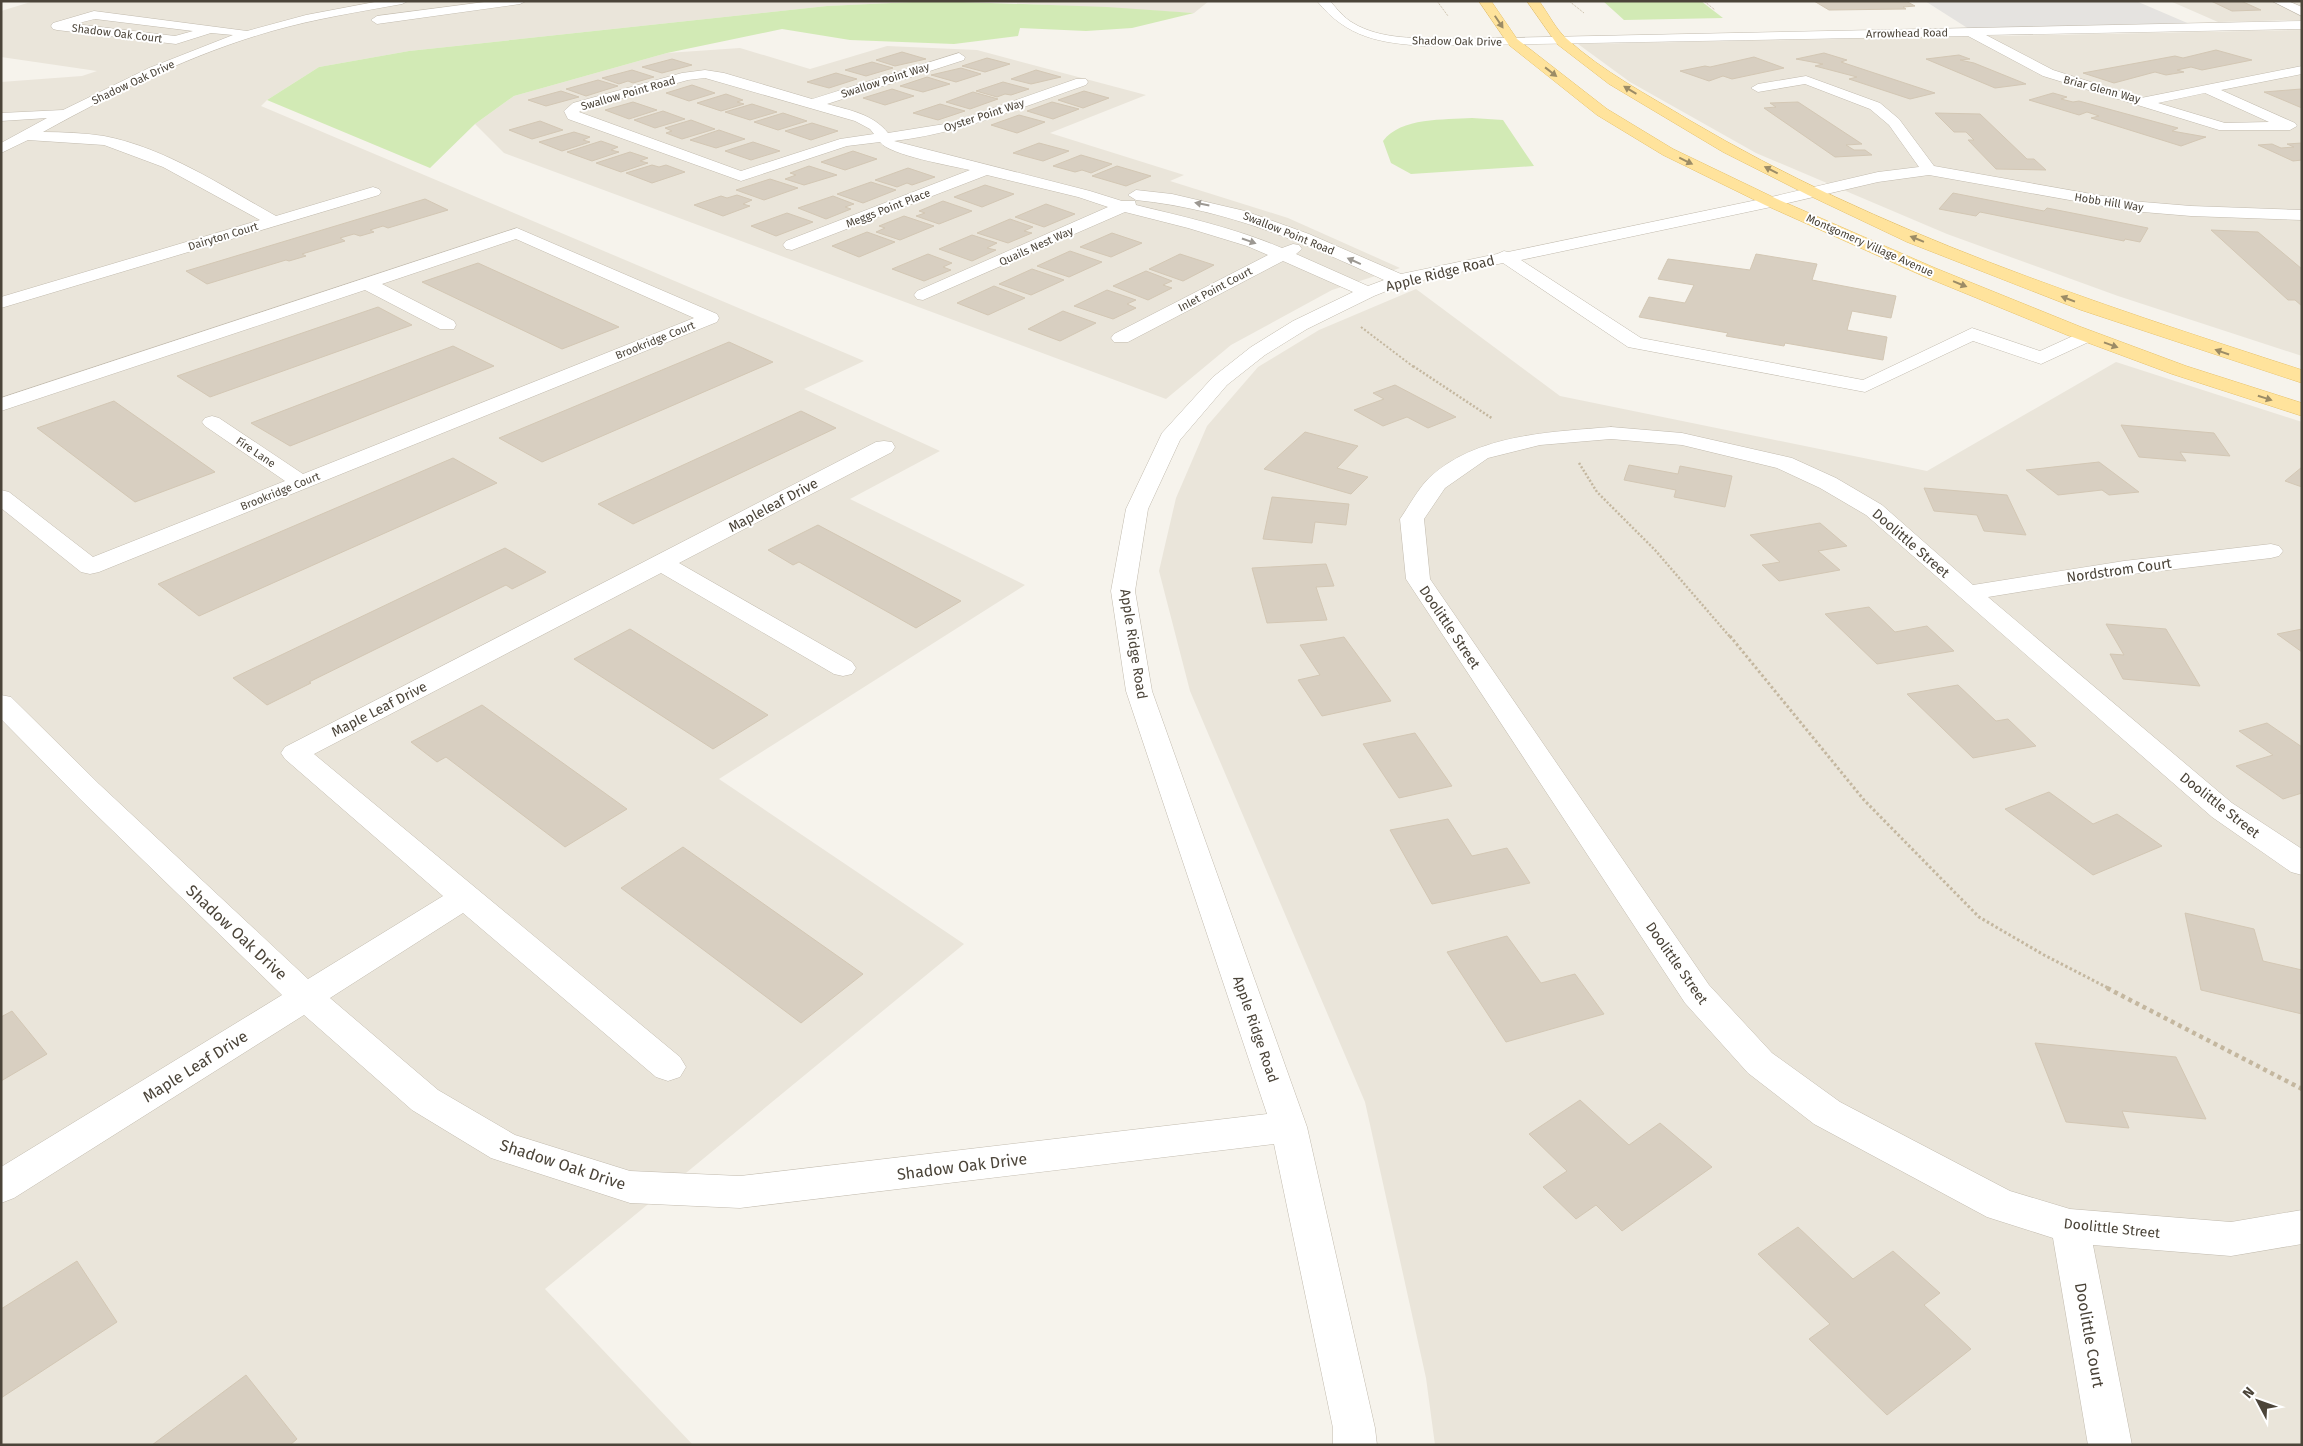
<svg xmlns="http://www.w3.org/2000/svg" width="2303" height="1446" font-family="'Fira Sans',sans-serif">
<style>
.residential{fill:#eae5da}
.green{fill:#d2eab5}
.parking{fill:#e5e3e0}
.building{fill:#d8cfc1;stroke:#d3c7b4}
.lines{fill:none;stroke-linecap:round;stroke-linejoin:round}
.minor-casing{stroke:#c2bbae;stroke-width:1}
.major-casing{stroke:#e6c16a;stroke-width:1}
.path-far4{stroke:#c4b79f;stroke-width:1;stroke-dasharray:1 1;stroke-linecap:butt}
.path-far3{stroke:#c4b79f;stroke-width:2;stroke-dasharray:2 2;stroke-linecap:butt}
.path-far2{stroke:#c4b79f;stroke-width:2.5;stroke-dasharray:2 2;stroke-linecap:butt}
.path-far1{stroke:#c4b79f;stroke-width:3;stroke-dasharray:2.5 2.5;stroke-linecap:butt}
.path{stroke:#c4b79f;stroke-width:4.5;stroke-dasharray:4 4;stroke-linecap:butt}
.minor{fill:#fff;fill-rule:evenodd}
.major{fill:#ffe39c;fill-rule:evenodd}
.oneway{fill:#9c8c66}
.oneway2{fill:#9c9892}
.labels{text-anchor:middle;stroke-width:4;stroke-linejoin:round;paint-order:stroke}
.far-street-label{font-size:11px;fill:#4b4439;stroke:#fff}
.street-label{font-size:14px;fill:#4b4439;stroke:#fff}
.near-street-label{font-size:16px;fill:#4b4439;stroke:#fff}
</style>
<rect width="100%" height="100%" fill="#f6f3ec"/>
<!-- residential -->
<path class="residential" d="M34,1H934L827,6L409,51L319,67L267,100L261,106L864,361L804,389L940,451L850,499L1025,585L719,779L964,944L545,1289L693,1445H1V82L82,76L97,71L1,57V11Z
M976,1H1209L1194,13Z
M2170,1H2302V20L2218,22Z
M2302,30V356L2118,296L1947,234L1756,153L1630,82L1578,44Z
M887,46L977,50L1146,95L1050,133L1184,175L1170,181L1288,218L1400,268L1332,290L1231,345L1166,399L504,153L475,124L514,96L667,53L740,48L810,69Z
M1416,289L1560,396L1927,471L2116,362L2302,422V1445H1435L1426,1378L1365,1102L1190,691L1159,571L1176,498L1207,426L1258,367L1319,330Z"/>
<!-- green -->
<path class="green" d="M934,1L1107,7L1194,13L1132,28L1086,31L1020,28L1018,36L954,44L850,40L782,29L667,53L514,96L475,124L430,168L267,100L319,67L409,51L827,6Z
M1603,1H1701L1723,18L1624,20Z
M1472,118L1503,120L1534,166L1411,174L1391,163L1383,141C1401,117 1444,120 1472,118Z"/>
<!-- parking -->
<path class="parking" d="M1925,1H2136L2192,25L1969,29Z"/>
<!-- building -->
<path class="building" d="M1814,1H1906L1915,6L1903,7L1906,9L1829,10Z
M2211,1H2241L2261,10L2232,11Z
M2216,50L2252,60L2202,70L2191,67L2177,70L2184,72L2166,75L2155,72L2114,83L2083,73L2175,56L2183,58Z
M902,52L926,59L895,66L876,60Z
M1824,53L1847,60L1841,62L1935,93L1910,99L1849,79L1857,77L1815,66L1823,64L1796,59Z
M1959,55L1970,59L1960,60L1974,63L2026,84L1995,88L1926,59Z
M1754,57L1784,68L1732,79L1723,76L1709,81L1680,71L1705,66L1710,67Z
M987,58L1010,64L985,72L962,66Z
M672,59L692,65L662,73L642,67Z
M872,62L893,68L866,76L845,70Z
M961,68L981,74L956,82L931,75Z
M632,70L654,77L633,83L628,81L619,84L602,78Z
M1036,70L1061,77L1031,84L1011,79Z
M836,73L857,79L829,88L807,82Z
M927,77L950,84L923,92L900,86Z
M598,80L618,86L586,96L566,89Z
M1003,82L1029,89L1011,95L1005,94L997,97L976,91Z
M692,85L715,93L689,101L666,93Z
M892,89L914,96L885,105L863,98Z
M2301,89L2302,108L2264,92Z
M561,91L579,97L546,106L528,100Z
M1084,91L1109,98L1083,108L1058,100Z
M973,92L998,99L970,109L946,102Z
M2053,93L2067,97L2061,99L2073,102L2079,101L2178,128L2172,131L2206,137L2181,146L2091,118L2099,116L2087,112L2079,115L2029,100Z
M726,94L743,100L737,102L744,104L721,111L697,103Z
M633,102L657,110L629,119L605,110Z
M1052,102L1079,109L1053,119L1027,111Z
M1798,102L1862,144L1846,145L1854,150H1865L1872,155L1835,157L1764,108L1776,107L1770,103Z
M752,104L777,112L750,120L725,112Z
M940,104L965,111L938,120L913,113Z
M663,111L685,119L655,128L634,120Z
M783,113L807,121L778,130L754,122Z
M1935,113L1980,114L2027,159H2034L2046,170L1996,169L1968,140H1974L1966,132H1954Z
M1019,115L1045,122L1017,133L991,125Z
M691,120L715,129L682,139L666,133L672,131L665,128Z
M540,121L563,130L532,139L509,130Z
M812,123L838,131L811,140L785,131Z
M719,130L745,139L716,148L690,140Z
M574,132L590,137L583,140L590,142L562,151L539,142Z
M601,141L618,147L611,150L619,152L592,161L567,152Z
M753,142L780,151L751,160L725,151Z
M1039,143L1069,151L1043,161L1013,153Z
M2302,143V160L2293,161L2258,145L2272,144L2281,148L2294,147L2287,144Z
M853,151L877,159L845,170L821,162Z
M630,152L648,158L640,161L648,163L621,172L596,163Z
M1081,155L1112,164L1091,173L1082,170L1075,172L1053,166Z
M652,165L659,167L666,165L685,172L652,183L626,173Z
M809,166L837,175L804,185L785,179L796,175L790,173Z
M1117,166L1151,176L1126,186L1092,176Z
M908,168L935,177L912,185L907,183L897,187L875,180Z
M770,179L798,188L764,200L736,190Z
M871,182L896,190L863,203L837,194Z
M985,185L1014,194L982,207L954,197Z
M1953,193L2044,211L2047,208L2148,228L2140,242L2125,239L2124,241L1980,212L1976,216L1939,209Z
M737,195L752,200L743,204L750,206L723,216L694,205L721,196L727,198Z
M833,196L854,204L845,207L851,209L826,219L798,208Z
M425,199L448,210L388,228L383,226L370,230L374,232L360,236L354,234L340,238L345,241L302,254L306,256L289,261L286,260L207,284L186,271Z
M943,201L972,211L939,224L916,216L925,213L919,211Z
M1046,204L1075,214L1044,227L1015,217Z
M787,213L813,222L776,236L751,226Z
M904,216L934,226L900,240L876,232L885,228L879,226Z
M1010,219L1033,227L1024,231L1032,233L1008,243L977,233Z
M2211,230L2258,232L2302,269V306L2295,300H2288Z
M867,232L895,242L859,257L832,246Z
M1112,233L1142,243L1111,257L1080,247Z
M972,235L997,243L987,248L996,250L972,261L939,249Z
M1070,251L1102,262L1069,277L1037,266Z
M928,254L952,263L943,267L951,270L924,281L892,269Z
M1180,254L1214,265L1183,281L1149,269Z
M1756,254L1817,264L1812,280L1896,296L1891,318L1852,311L1847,330L1887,337L1883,360L1785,343L1784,346L1726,336L1728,333L1639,317L1649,297L1685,303L1694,285L1658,279L1668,259L1750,270Z
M478,263L619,327L562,349L422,282Z
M1032,269L1064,280L1031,295L999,284Z
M1146,271L1172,281L1163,285L1172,288L1148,300L1113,286Z
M994,286L1025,298L988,315L957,303Z
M1107,290L1136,300L1127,304L1136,308L1113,319L1074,306Z
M378,307L412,325L210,397L177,376Z
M1063,311L1096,323L1060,341L1028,329Z
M729,342L773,362L542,462L499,438Z
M453,346L494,366L290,446L251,423Z
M1395,385L1456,417L1428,428L1407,417L1383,426L1354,410L1384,399L1373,393Z
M114,401L215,472L135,502L37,428Z
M801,411L836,428L633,524L598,504Z
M2121,425L2214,433L2230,456L2180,452L2186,461L2139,457Z
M1305,432L1358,446L1337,468L1368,477L1351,494L1264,469Z
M453,458L497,483L199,616L158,584Z
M2099,462L2139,492L2109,495L2102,490L2058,495L2026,470Z
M1629,465L1678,474L1680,466L1732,476L1725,507L1674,497L1676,490L1624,480Z
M2302,467V487L2285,481Z
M1924,488L2007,495L2026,535L1984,531L1977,515L1934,511Z
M1272,497L1349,504L1346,525L1315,522L1312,543L1263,539Z
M1820,523L1847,546L1818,551L1840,570L1779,581L1762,565L1780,562L1750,535Z
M818,525L961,601L916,628L799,562L793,565L768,550Z
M505,548L546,572L512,589L506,585L309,682L311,683L267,705L233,678Z
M1326,564L1334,586L1316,587L1327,620L1267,623L1252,568Z
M1869,607L1895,632L1927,626L1954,651L1877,664L1825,614Z
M2106,624L2166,629L2200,686L2123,679L2110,654L2124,655Z
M630,629L768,715L713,749L574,659Z
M2302,629V652L2277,634Z
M1344,637L1391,701L1322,716L1298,680L1320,675L1300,645Z
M1958,685L1996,721L2008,719L2036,746L1973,758L1907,694Z
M482,705L627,809L565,847L446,757L437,762L411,742Z
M2267,723L2302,747V793L2283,799L2236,766L2273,755L2239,731Z
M1415,733L1452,786L1399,798L1363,744Z
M2049,792L2093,824L2117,814L2162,846L2093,875L2005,809Z
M1448,819L1472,856L1507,848L1530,883L1432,904L1390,830Z
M683,847L863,974L801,1023L621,888Z
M2185,913L2254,929L2263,961L2302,970V1014L2201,990Z
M1507,936L1541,983L1575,974L1604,1014L1506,1042L1447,952Z
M12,1011L47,1054L1,1081V1017Z
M2035,1043L2176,1057L2206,1119L2122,1111L2129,1128L2066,1122Z
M1580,1100L1629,1145L1660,1123L1712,1167L1622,1231L1596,1205L1576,1219L1543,1187L1567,1171L1529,1134Z
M1798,1227L1853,1279L1893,1251L1940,1293L1924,1305L1971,1349L1887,1415L1809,1339L1830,1324L1758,1254Z
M77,1261L117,1322L1,1398V1309Z
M246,1375L297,1439L290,1445H152Z"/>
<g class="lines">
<!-- minor casing -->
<g class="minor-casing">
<path id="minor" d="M380,1H408L402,4C358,12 314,19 272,31C191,54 116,92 43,132C63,132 84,133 104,136C166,148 222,186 276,216L373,187L379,189L381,192L379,195L1,308V297L260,220L163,167L104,145L28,140L1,153V143L47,118L1,121V113L63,110L149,68L233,35L211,33L176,44L57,30L53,29L51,26L53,23L94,11L247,31L306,15ZM95,19L193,31L175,36L75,24Z
M492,1H526L520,4L377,24L371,20L377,16Z
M1317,1H1330C1337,9 1344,18 1353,23C1381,40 1419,38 1450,39L2302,21V29L1986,35L2053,70L2141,98L2302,66V74L2221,90L2295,123L2297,126L2290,130H2219L2043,76L1968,36L1425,46C1380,43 1347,38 1317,1ZM2205,93L2269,122L2225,123L2158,103Z
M2272,1H2288L2302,7V16Z
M959,53L965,57L964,60L827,104C849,110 873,114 888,133L951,123L1076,79H1086L1088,82L1086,85C1022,107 961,133 894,141L1090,191L1122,201H1135L1136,205C1185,217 1235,228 1282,248L1293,244L1299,245L1302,249L1296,254L1368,286L1384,280C1299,241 1230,210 1136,200L1128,195L1136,190L1172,194L1245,211L1309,234L1401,274L1497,254L1504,251L1508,252L1771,197L1878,172L1919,167L1889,125L1870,109L1805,84L1758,92L1751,88L1758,84L1806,76L1880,103L1899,119L1934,166L2131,201L2191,206L2302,210V220L2191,216L2131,211L1929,175L1878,182L1771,207L1521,260L1641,338L1863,380L1972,328L2040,351L2086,330L2093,332L2096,336L2093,340L2041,364L1973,341L1865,392L1628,347L1503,263L1404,284L1374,296L1307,329L1265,355L1227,385L1180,440L1148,509L1135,591L1152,691L1307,1127L1375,1428L1377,1445H1333V1428L1274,1144L740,1208L630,1203L491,1158L412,1110L304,1015L14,1198L1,1203V1167L282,995L79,798L1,719V695L11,697L99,784L308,979L443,896L285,759L281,753L285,747L876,442L884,441L892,442L895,447L892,452L679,563L852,662L856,668L852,674L843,676L834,674L661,573L314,754L680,1057L686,1067L680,1077L668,1081L656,1077L463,913L330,998L438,1090L515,1135L630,1171L740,1176L1267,1114L1126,691L1111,591L1126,509L1162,433L1213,377L1251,347L1293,321L1353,292L1283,261L1128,342H1114L1111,338L1114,334L1268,255L1247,246L1188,228L1125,212L923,300L917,299L914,295L917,291L1108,207L1078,197L987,175L792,250L786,249L783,245L786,241L970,170C952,166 889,155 880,142L847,146L741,181L568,119L564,111L573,103L682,73L705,70L724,73L812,99ZM705,78L855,121L870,129L874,134L840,139L741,171L579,112L583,109L688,80Z
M517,228L717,314L719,318L717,322L99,572L90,574L81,572L1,508V490L9,492L93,557L285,481L205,426L202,422L205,418L212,416L219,418L303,474L694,318L516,239L382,284L454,321L456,325L454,329H440L365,290L1,411V398Z
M1611,427L1682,433L1792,458L1836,478L1882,505L1973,585L2124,561L2271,544L2279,546L2283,551L2279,556L2271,558L2124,575L1988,597L2232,803L2302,849V875L2291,872L2212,817L1866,515L1820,488L1777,468L1682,445L1611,439L1540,445L1488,458L1445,488L1424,519L1430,579L1709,985L1772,1053L1840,1102L2010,1191L2070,1209L2231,1222L2302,1210V1244L2231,1256L2093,1245L2132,1445H2088L2053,1238L1987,1217L1814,1124L1748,1073L1685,1003L1406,579L1400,519C1409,506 1418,489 1429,478C1476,434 1551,432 1611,427Z"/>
</g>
<!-- major casing -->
<g class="major-casing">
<path id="major" d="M1479,1H1491L1517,39L1607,109L1673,149L1777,199L1935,268L2081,327L2186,366L2302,403V416L2172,374L2067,335L1923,276L1765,205L1663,155L1597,115L1509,45Z
M1527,1H1539C1548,13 1556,30 1567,39C1603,72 1648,95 1689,120C1880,233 2092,302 2302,370V383L2081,310L1907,242L1808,195L1723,152L1609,84L1557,44Z"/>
</g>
<!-- path-far4 -->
<path class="path-far4" d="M1437,1L1448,16
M1569,1L1584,13
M1704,1L1715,10"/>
<!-- path-far3 -->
<path class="path-far3" d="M1361,327L1415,368"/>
<!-- path-far2 -->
<path class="path-far2" d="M1413,366L1493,419
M1579,463L1597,492L1655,550L1731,638"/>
<!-- path-far1 -->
<path class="path-far1" d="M1730,636L1864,800L1979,917L2044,955L2110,989"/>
<!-- path -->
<path class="path" d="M2107,988L2302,1089"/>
<!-- minor -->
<use href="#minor" class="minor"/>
<!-- major -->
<use href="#major" class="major"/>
</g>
<!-- one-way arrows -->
<defs><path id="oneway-solid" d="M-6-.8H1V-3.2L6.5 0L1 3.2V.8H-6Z" transform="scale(1.25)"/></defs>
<g class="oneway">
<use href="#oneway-solid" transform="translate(1499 22) rotate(56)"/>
<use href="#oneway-solid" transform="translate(1551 72) rotate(38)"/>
<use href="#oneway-solid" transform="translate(1630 90) rotate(-149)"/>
<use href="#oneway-solid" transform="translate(1686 161) rotate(26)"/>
<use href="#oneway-solid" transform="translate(1771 170) rotate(-153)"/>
<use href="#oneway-solid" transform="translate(1917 239) rotate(-158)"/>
<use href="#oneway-solid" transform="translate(1960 284) rotate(22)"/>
<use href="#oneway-solid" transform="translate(2068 299) rotate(-159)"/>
<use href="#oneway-solid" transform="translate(2111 345) rotate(20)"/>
<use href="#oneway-solid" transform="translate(2222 352) rotate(-161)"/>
<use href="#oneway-solid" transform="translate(2265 398) rotate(18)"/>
</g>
<g class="oneway2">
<use href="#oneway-solid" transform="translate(1202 204) rotate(-169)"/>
<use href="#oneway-solid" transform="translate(1249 241) rotate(19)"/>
<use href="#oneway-solid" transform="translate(1354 261) rotate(-156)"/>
</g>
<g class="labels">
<!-- far-street labels -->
<g class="far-street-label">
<text transform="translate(117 33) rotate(7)" y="4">Shadow Oak Court</text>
<text transform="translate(1907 33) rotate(-1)" y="4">Arrowhead Road</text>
<text transform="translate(1457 41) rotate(1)" y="4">Shadow Oak Drive</text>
<text transform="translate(885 80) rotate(-18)" y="4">Swallow Point Way</text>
<text transform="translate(133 82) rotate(-25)" y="4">Shadow Oak Drive</text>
<text transform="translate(2102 89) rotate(15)" y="4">Briar Glenn Way</text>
<text transform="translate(628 93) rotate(-16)" y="4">Swallow Point Road</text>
<text transform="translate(984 115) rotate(-18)" y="4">Oyster Point Way</text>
<text transform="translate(2109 202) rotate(9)" y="4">Hobb Hill Way</text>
<text transform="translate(888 208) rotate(-21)" y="4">Meggs Point Place</text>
<text transform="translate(1289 233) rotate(22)" y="4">Swallow Point Road</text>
<text transform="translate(223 236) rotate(-17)" y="4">Dairyton Court</text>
<text transform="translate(1870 245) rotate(24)" y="4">Montgomery Village Avenue</text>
<text transform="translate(1036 246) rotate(-24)" y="4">Quails Nest Way</text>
<text transform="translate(1215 289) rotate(-28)" y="4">Inlet Point Court</text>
<text transform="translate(655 340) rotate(-22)" y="4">Brookridge Court</text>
<text transform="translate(256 452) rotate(34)" y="4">Fire Lane</text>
<text transform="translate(280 491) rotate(-22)" y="4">Brookridge Court</text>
</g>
<!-- street labels -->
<g class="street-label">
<text transform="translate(1440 273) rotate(-14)" y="5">Apple Ridge Road</text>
<text transform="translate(773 505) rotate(-28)" y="5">Mapleleaf Drive</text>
<text transform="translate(1911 543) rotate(41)" y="5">Doolittle Street</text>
<text transform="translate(2119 570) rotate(-8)" y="5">Nordstrom Court</text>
<text transform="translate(1450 627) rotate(56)" y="5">Doolittle Street</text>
<text transform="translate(1134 644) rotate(81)" y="5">Apple Ridge Road</text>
<text transform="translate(379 709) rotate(-27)" y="5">Maple Leaf Drive</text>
<text transform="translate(2220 805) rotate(38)" y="5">Doolittle Street</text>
<text transform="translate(1677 963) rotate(55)" y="5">Doolittle Street</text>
<text transform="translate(1256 1029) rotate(71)" y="5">Apple Ridge Road</text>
<text transform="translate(2112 1228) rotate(6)" y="5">Doolittle Street</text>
</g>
<!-- near-street labels -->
<g class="near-street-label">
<text transform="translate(237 932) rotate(43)" y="6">Shadow Oak Drive</text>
<text transform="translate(195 1066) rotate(-32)" y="6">Maple Leaf Drive</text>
<text transform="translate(563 1164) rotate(18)" y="6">Shadow Oak Drive</text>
<text transform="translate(962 1166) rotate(-7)" y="6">Shadow Oak Drive</text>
<text transform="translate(2090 1335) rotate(80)" y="6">Doolittle Court</text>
</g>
</g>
<!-- border -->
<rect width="2303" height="1446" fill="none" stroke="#4b4439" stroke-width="5"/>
<!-- north arrow -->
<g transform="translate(2258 1401) rotate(311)" stroke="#ffffff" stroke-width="4" paint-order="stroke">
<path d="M0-4L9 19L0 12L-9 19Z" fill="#4b4439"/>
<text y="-8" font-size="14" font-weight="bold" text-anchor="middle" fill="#4b4439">N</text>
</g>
</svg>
